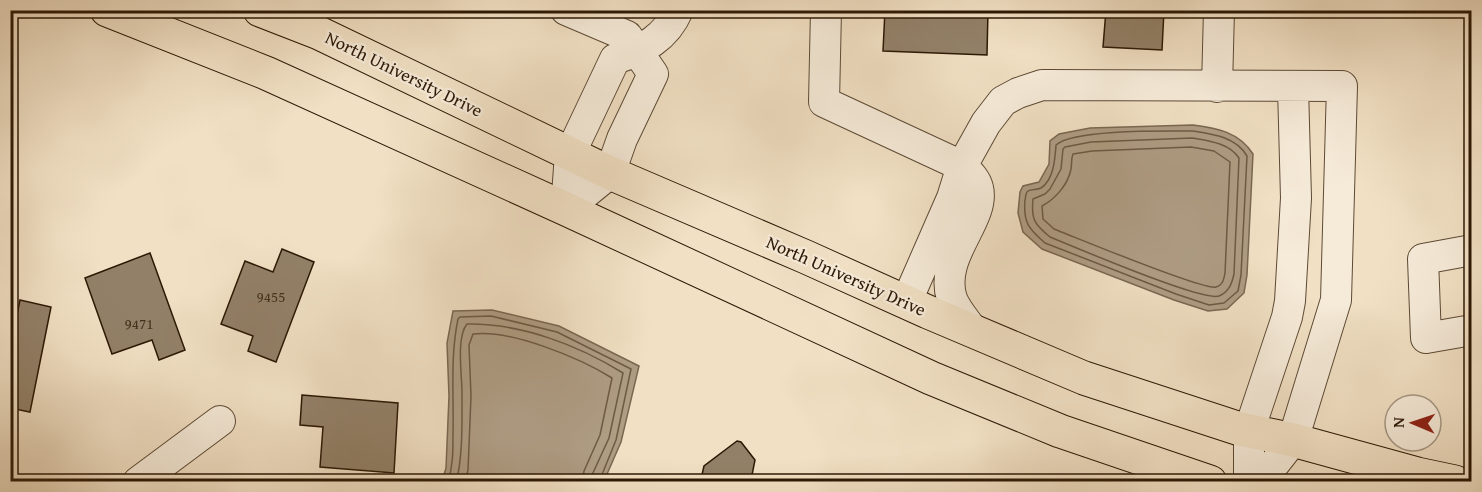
<svg xmlns="http://www.w3.org/2000/svg" width="1482" height="492" font-family="'Gentium Book Plus',serif">
<style>
.water{fill:#ae9c83;stroke:#7a6751;stroke-width:1.5}
.lines{fill:none;stroke-linecap:round;stroke-linejoin:round}
.shore{stroke:#6d5a44;stroke-width:1.5}
.building{fill:#928068;stroke:#2c1805;stroke-width:1.5}
.minor-casing{stroke:#5d4a35;stroke-width:32}
.major-casing{stroke:#2c1805;stroke-width:35}
.minor{stroke:#f6ebd9;stroke-width:30}
.major{stroke:#f1e0c4;stroke-width:33}
.labels{text-anchor:middle;stroke-width:4.5;stroke-linejoin:round;paint-order:stroke}
.number-label{font-size:15px;fill:#46321e}
.street-label{font-size:18px;fill:#2c1805;stroke:#f6ebd9}
</style>
<rect width="100%" height="100%" fill="#f1e0c4"/>
<filter id="stains"><feTurbulence type="fractalNoise" baseFrequency=".00333" numOctaves="4"/><feColorMatrix values="0 0 0 0 .2 0 0 0 0 .09 0 0 0 0 .02 0 0 0 .5 -.17"/></filter>
<radialGradient id="worn" r=".72"><stop offset=".6" stop-color="#630" stop-opacity="0"/><stop offset="1" stop-color="#630" stop-opacity=".3"/></radialGradient>
<!-- water -->
<path class="water" d="M1193,125C1217,128 1239,132 1253,154L1247,275L1244,293L1227,309L1208,311L1174,300L1042,249L1023,232L1018,213L1020,192L1023,186L1039,182L1049,164L1050,141L1059,134L1090,128Z
M492,310L559,326L639,366L621,442L604,481H442L446,468L449,396L447,343L453,311Z"/>
<g class="lines">
<!-- shore -->
<path class="shore" d="M1193,131C1213,134 1236,137 1247,156L1241,275L1238,291L1224,303L1209,305L1176,294L1045,243C1029,229 1023,223 1025,200C1026,198 1025,193 1028,191C1031,189 1037,190 1041,188C1054,180 1055,158 1056,145C1073,129 1166,131 1193,131Z
M1192,138C1209,141 1229,143 1239,158L1234,274C1232,283 1229,292 1219,296C1202,302 1075,247 1050,237C1034,224 1031,219 1033,199L1045,194L1050,189L1061,169L1063,149L1065,147L1091,142Z
M1191,147L1214,151L1230,162L1225,273C1224,279 1223,285 1216,287C1204,291 1075,237 1054,229L1043,219L1042,206C1055,199 1068,185 1071,169C1072,163 1071,159 1073,154L1092,151Z
M448,482C453,466 453,451 453,435C454,396 450,357 458,319L460,317L491,316L557,332L631,369L616,440L599,482
M456,482C463,459 462,418 462,393C462,375 456,337 467,324C520,323 578,345 623,373L609,438L592,475L591,482
M465,482L468,470L471,396L469,345L473,334C510,329 580,358 612,378L600,435L584,471L582,482"/>
</g>
<!-- building -->
<path class="building" d="M885,10H988L987,55L883,51Z
M1106,10H1164L1162,50L1103,47Z
M282,249L314,262L276,362L248,351L253,336L221,324L245,261L273,272Z
M150,253L185,350L159,360L152,340L112,354L85,278Z
M20,300L51,307L30,412L10,408V333L13,334Z
M302,395L398,403L394,473L320,467L323,427L300,425Z
M737,441L741,442L755,460L752,475L756,482H698L701,479L704,466Z"/>
<g class="lines">
<!-- minor casing -->
<g class="minor-casing">
<path id="minor" d="M826,10L824,102L962,166C968,172 976,179 978,188C986,220 938,256 952,299C956,310 966,321 973,331
M1217,87L1219,10
M566,209L610,173L622,139L653,74L627,36L566,10
M566,209L570,154L615,59C643,50 666,38 678,10
M1472,250L1423,259L1426,338L1472,330
M906,303L952,198L962,166L986,123L1003,101L1018,93L1042,85L1342,86L1336,300L1293,440L1260,482
M138,482L220,421
M1249,482V431L1287,317L1290,301L1296,198L1293,87"/>
</g>
<!-- major casing -->
<g class="major-casing">
<path id="major" d="M107,10L266,73L566,209L931,378L1060,431L1210,482
M260,10L319,33L610,173L806,257L928,312L1084,378L1240,429L1293,440L1417,474L1455,482"/>
</g>
<!-- minor -->
<use href="#minor" class="minor"/>
<!-- major -->
<use href="#major" class="major"/>
</g>
<g class="labels">
<!-- number labels -->
<g class="number-label">
<text x="271" y="302">9455</text>
<text x="139" y="329">9471</text>
</g>
<!-- street labels -->
<g class="street-label">
<text transform="translate(404 74) rotate(26)" y="6">North University Drive</text>
<text transform="translate(846 276) rotate(24)" y="6">North University Drive</text>
</g>
</g>
<!-- margin -->
<rect width="1482" height="492" fill="none" stroke="#f1e0c4" stroke-width="36"/>
<rect x="12" y="12" width="1458" height="468" fill="none" stroke="#2c1805" stroke-width="3"/>
<rect x="18" y="18" width="1446" height="456" fill="none" stroke="#2c1805" stroke-width="1.5"/>
<!-- north arrow -->
<g transform="translate(1413 423) rotate(272)"><circle r="28" fill="#f6ebd9" stroke="#a59784" stroke-width="1.5"/>
<path d="M0-4.5L10 22L0 15L-10 22Z" fill="#8f2418"/>
<text y="-9" font-size="16" font-weight="bold" text-anchor="middle" fill="#2c1805">N</text>
</g>
<rect width="100%" height="100%" filter="url(#stains)"/>
<rect width="100%" height="100%" fill="url(#worn)"/>
</svg>
